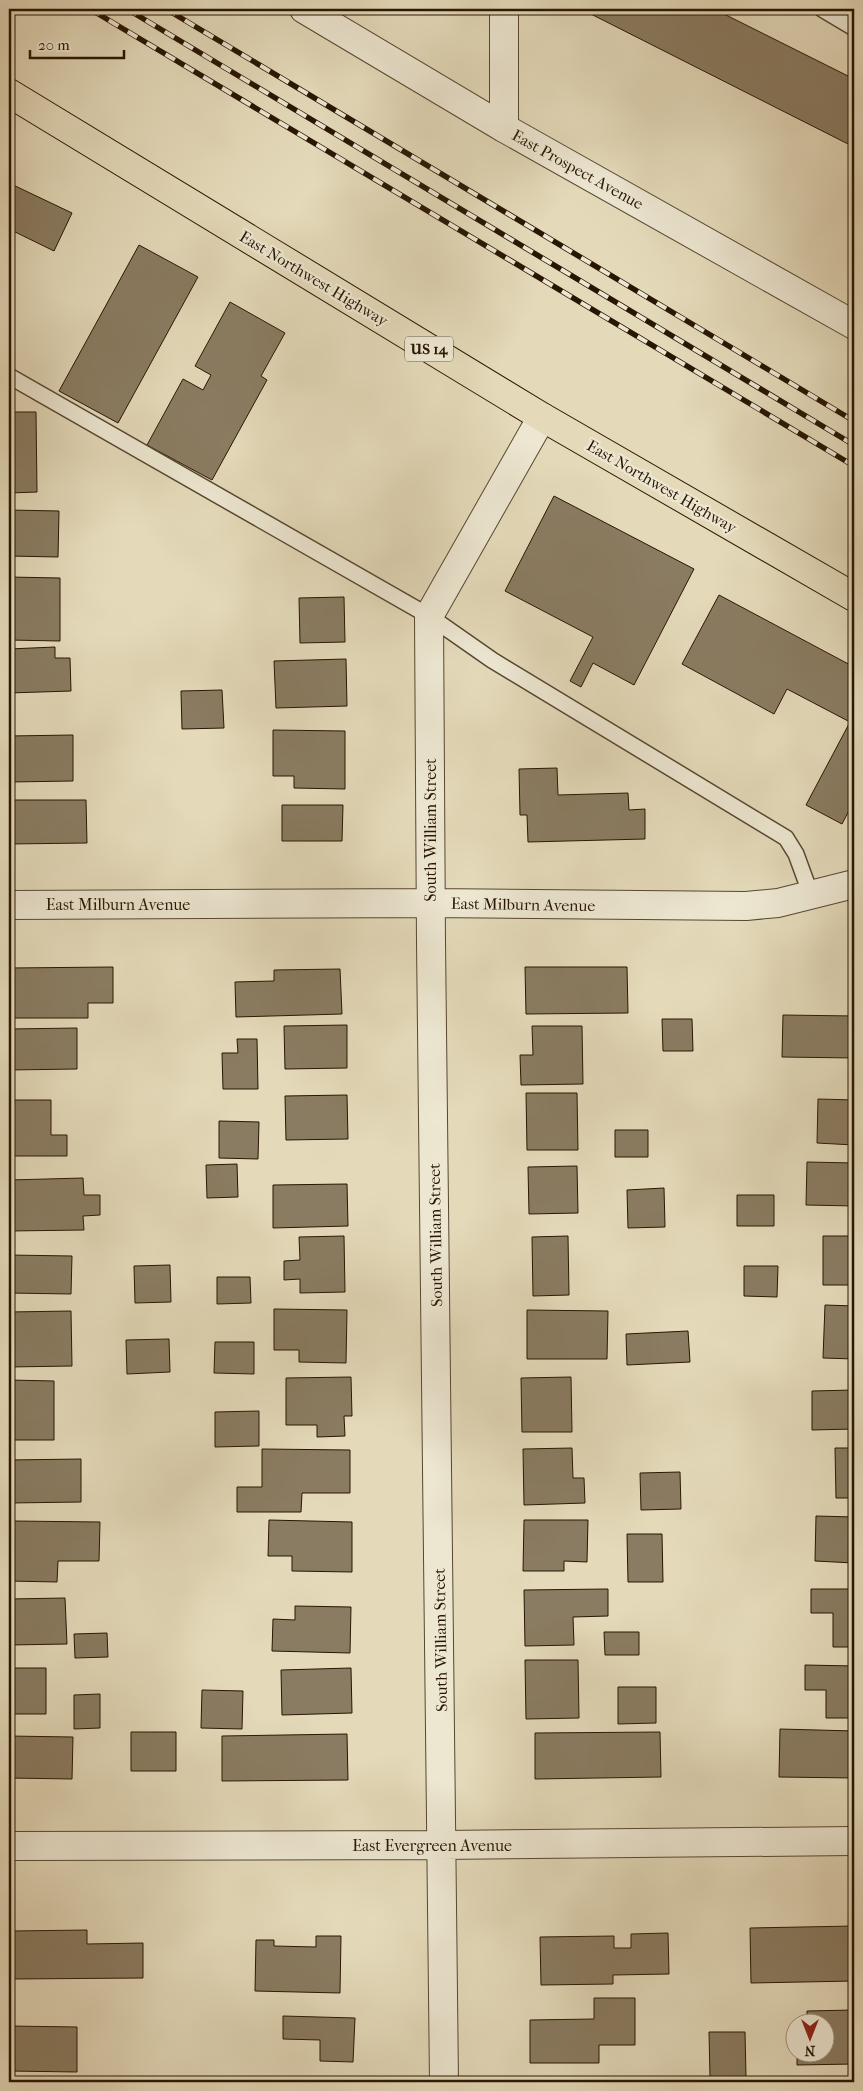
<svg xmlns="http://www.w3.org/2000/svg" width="863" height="2091" font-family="'IM FELL French Canon',serif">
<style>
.building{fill:#8a7c62;stroke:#281602}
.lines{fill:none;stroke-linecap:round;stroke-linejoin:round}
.service-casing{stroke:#574730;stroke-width:18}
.minor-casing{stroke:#574730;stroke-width:30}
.tertiary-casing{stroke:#574730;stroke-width:30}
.primary-casing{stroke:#281602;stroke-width:30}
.service{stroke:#ede7d2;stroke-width:15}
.minor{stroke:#ede7d2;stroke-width:28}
.tertiary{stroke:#ede7d2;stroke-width:28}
.primary{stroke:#e4daba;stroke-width:28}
.rail-casing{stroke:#281602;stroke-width:5.5}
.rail{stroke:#ede7d2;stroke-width:4;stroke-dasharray:11;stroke-linecap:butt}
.labels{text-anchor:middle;stroke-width:4.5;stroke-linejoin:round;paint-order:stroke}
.shield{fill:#ede7d2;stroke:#635540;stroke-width:1}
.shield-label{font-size:15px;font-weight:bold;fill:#281602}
.street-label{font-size:16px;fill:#281602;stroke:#ede7d2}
</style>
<rect width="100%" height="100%" fill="#e4daba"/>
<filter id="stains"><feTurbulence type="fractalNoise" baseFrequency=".004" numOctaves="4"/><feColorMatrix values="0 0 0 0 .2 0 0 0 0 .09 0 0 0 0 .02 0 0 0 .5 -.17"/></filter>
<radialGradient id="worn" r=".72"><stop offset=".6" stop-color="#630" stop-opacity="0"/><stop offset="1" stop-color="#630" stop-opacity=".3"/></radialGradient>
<!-- building -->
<path class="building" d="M581,9H714L854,79V147Z
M9,183L72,213L54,251L9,229Z
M139,245L198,277L118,423L59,391Z
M230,302L285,333L261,376L267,380L212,480L147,445L183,379L203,390L211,375L195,366Z
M9,412H36L37,492L9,493Z
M554,496L694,569L634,685L593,663L581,687L570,681L593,637L505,591Z
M9,510L59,511L58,557L9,556Z
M9,577L60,578V641L9,640Z
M719,595L854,667V801L842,824L806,805L850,722L787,689L774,714L682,664Z
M344,597L345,642L300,643L299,598Z
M55,647V658H70L71,691L9,693V649Z
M346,659L347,706L276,708L274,661Z
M222,690L224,728L182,729L181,691Z
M273,730L345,731V789L294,788V776H273Z
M73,735V781L9,782V736Z
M557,768L558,795L628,793L629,810L645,809V839L528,842L527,815H520L519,769Z
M9,800H86L87,843L9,844Z
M282,805H343L342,841H282Z
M113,967V1003H88V1018H9V968Z
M525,967H627L628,1013L526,1014Z
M340,969L342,1014L236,1017L235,982L274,981V970Z
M783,1015L854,1016V1058L782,1057Z
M662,1019H692L693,1051H663Z
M347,1025V1068L285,1069L284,1026Z
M532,1026H582L583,1084L521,1085L520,1055H533Z
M77,1028V1069L9,1070V1029Z
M237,1039H257L258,1089H223L222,1053H238Z
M526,1093H577L578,1150H527Z
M347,1095L348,1139L286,1140L285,1096Z
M818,1099L854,1100V1145L817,1143Z
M9,1100H51V1135H67V1156H12V1131H9Z
M219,1121L259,1122L258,1159L219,1158Z
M615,1130H648V1157H615Z
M807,1162L854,1163V1206L806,1205Z
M237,1164L238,1197L207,1198L206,1165Z
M577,1166L578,1213L529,1214L528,1167Z
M83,1178L84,1195H100V1215L83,1216L84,1230L9,1231V1180Z
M347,1184L348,1226L273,1228V1185Z
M664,1188L665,1227L628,1228L627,1190Z
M737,1195H774V1226H737Z
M344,1236L345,1292L300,1293V1279L284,1280V1261L300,1260L299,1237Z
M568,1236L569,1295L533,1296L532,1237Z
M823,1236H854V1285H823Z
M9,1255L72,1256L71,1294L9,1293Z
M170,1265L171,1302L135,1303L134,1266Z
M744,1266H778L777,1297L744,1296Z
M217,1277H250L251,1303L217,1304Z
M825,1305L854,1306V1359L823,1358Z
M274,1309L347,1310L346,1363L299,1362V1350H274Z
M527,1310L608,1311L607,1359H527Z
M71,1311L72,1366L9,1367V1312Z
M688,1331L690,1362L627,1365L626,1334Z
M169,1339L170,1372L127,1374L126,1340Z
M215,1342H254V1374L214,1373Z
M351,1377L352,1416H344L345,1436L317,1437V1425H286V1378Z
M571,1377L572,1432H522L521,1378Z
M9,1380L54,1381V1440H9Z
M854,1390V1429L812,1430V1391Z
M259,1411V1446L215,1447V1412Z
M572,1448L573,1478H584L585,1503L524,1505L523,1449Z
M835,1448H854V1498H836Z
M262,1449L350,1450V1493H302L301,1512H237V1487H262Z
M81,1459V1502L9,1503V1460Z
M680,1472L681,1509L641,1510L640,1473Z
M816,1516L854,1517V1563L815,1561Z
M269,1520L352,1522V1572L292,1571V1556H268Z
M524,1520H588L587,1562L564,1561V1571H523Z
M13,1521L100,1522L99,1561H58L57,1582L9,1581V1552H13Z
M627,1534H662L663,1582H628Z
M608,1589V1616L573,1617L574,1645L525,1646L524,1590Z
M811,1589H854V1647H833V1613H811Z
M65,1598L67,1644L9,1645V1599Z
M295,1606L351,1607L350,1653L272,1651L273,1619L295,1620Z
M604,1632H639V1655H605Z
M107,1633L108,1657L75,1658L74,1634Z
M525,1660H578L579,1718L526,1719Z
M805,1665L854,1666V1718H826V1690H805Z
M9,1668H46V1714H9Z
M351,1668L352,1713L282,1715L281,1670Z
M618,1687H656V1723L618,1724Z
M202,1690L243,1691L242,1729L201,1728Z
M100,1694V1728L74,1729V1695Z
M780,1729L854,1731V1778L779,1777Z
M131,1732H176V1771H131Z
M660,1732L661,1777L535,1779V1733Z
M347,1734L348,1780L222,1781V1736Z
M9,1736L73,1737L72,1779L9,1778Z
M854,1926V1981L751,1983L750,1928Z
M87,1930V1944L143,1943V1978L12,1979V1931Z
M668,1933L669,1974L613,1975V1984L541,1985L540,1937L614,1936V1948H631V1934Z
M316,1936H341L340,1993L255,1991L256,1940H274V1946L316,1947Z
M594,1998H635V2045H599V2063H530V2020L594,2019Z
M854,2010V2064L797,2065V2054H826V2024H807V2011Z
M283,2016L355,2018L353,2062L320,2061V2040L283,2039Z
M9,2026L77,2027V2072L9,2071Z
M709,2032H745L746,2077H710Z"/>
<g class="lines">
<!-- service casing -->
<g class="service-casing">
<path id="service" d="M822,9L854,28
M9,376L429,616L492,660L786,838L796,854L811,895"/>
</g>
<!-- minor casing -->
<g class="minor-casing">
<path id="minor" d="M504,9V128
M9,905L431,903L746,906L778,903L854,884
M9,1846L442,1845L854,1841
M444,2082L431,942L429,616L542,417"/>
</g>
<!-- tertiary casing -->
<g class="tertiary-casing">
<path id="tertiary" d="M304,9L504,128L854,325"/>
</g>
<!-- primary casing -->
<g class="primary-casing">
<path id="primary" d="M9,93L542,417L854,597"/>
</g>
<!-- service -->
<use href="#service" class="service"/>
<!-- minor -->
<use href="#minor" class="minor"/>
<!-- tertiary -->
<use href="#tertiary" class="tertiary"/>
<!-- primary -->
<use href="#primary" class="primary"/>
<!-- rail casing -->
<g class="rail-casing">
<path id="rail" d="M90,9L854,466
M127,9L854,445
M166,9L854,421"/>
</g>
<!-- rail -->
<use href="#rail" class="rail"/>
</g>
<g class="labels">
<!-- shield labels -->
<rect class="shield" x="405" y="336.5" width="48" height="25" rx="4"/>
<g class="shield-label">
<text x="429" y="354">US 14</text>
</g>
<!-- street labels -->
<g class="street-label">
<text transform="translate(578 169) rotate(29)" y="6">East Prospect Avenue</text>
<text transform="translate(314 278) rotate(31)" y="6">East Northwest Highway</text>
<text transform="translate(662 486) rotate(30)" y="6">East Northwest Highway</text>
<text transform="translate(430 830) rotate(-90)" y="6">South William Street</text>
<text x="118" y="910">East Milburn Avenue</text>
<text transform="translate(523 904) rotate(1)" y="6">East Milburn Avenue</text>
<text transform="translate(435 1235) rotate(-91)" y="6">South William Street</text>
<text transform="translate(440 1640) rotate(-91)" y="6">South William Street</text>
<text x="432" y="1851">East Evergreen Avenue</text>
</g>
</g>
<!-- margin -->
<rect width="863" height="2091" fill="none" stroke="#e4daba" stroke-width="30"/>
<rect x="10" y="10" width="843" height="2071" fill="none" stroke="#281602" stroke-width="2.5"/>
<rect x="15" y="15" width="833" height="2061" fill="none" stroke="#281602"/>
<!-- north arrow -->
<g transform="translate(810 2038) rotate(180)"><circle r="24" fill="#ede7d2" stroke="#9e937f"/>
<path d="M0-4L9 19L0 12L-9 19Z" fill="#8f2418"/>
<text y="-8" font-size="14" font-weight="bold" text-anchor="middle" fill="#281602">N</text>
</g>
<!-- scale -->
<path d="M30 50v8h94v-8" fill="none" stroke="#281602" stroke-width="2.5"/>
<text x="38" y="50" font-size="15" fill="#281602" stroke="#ede7d2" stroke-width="4" paint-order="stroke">20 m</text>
<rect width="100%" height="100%" filter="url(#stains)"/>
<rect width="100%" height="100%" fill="url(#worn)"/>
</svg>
